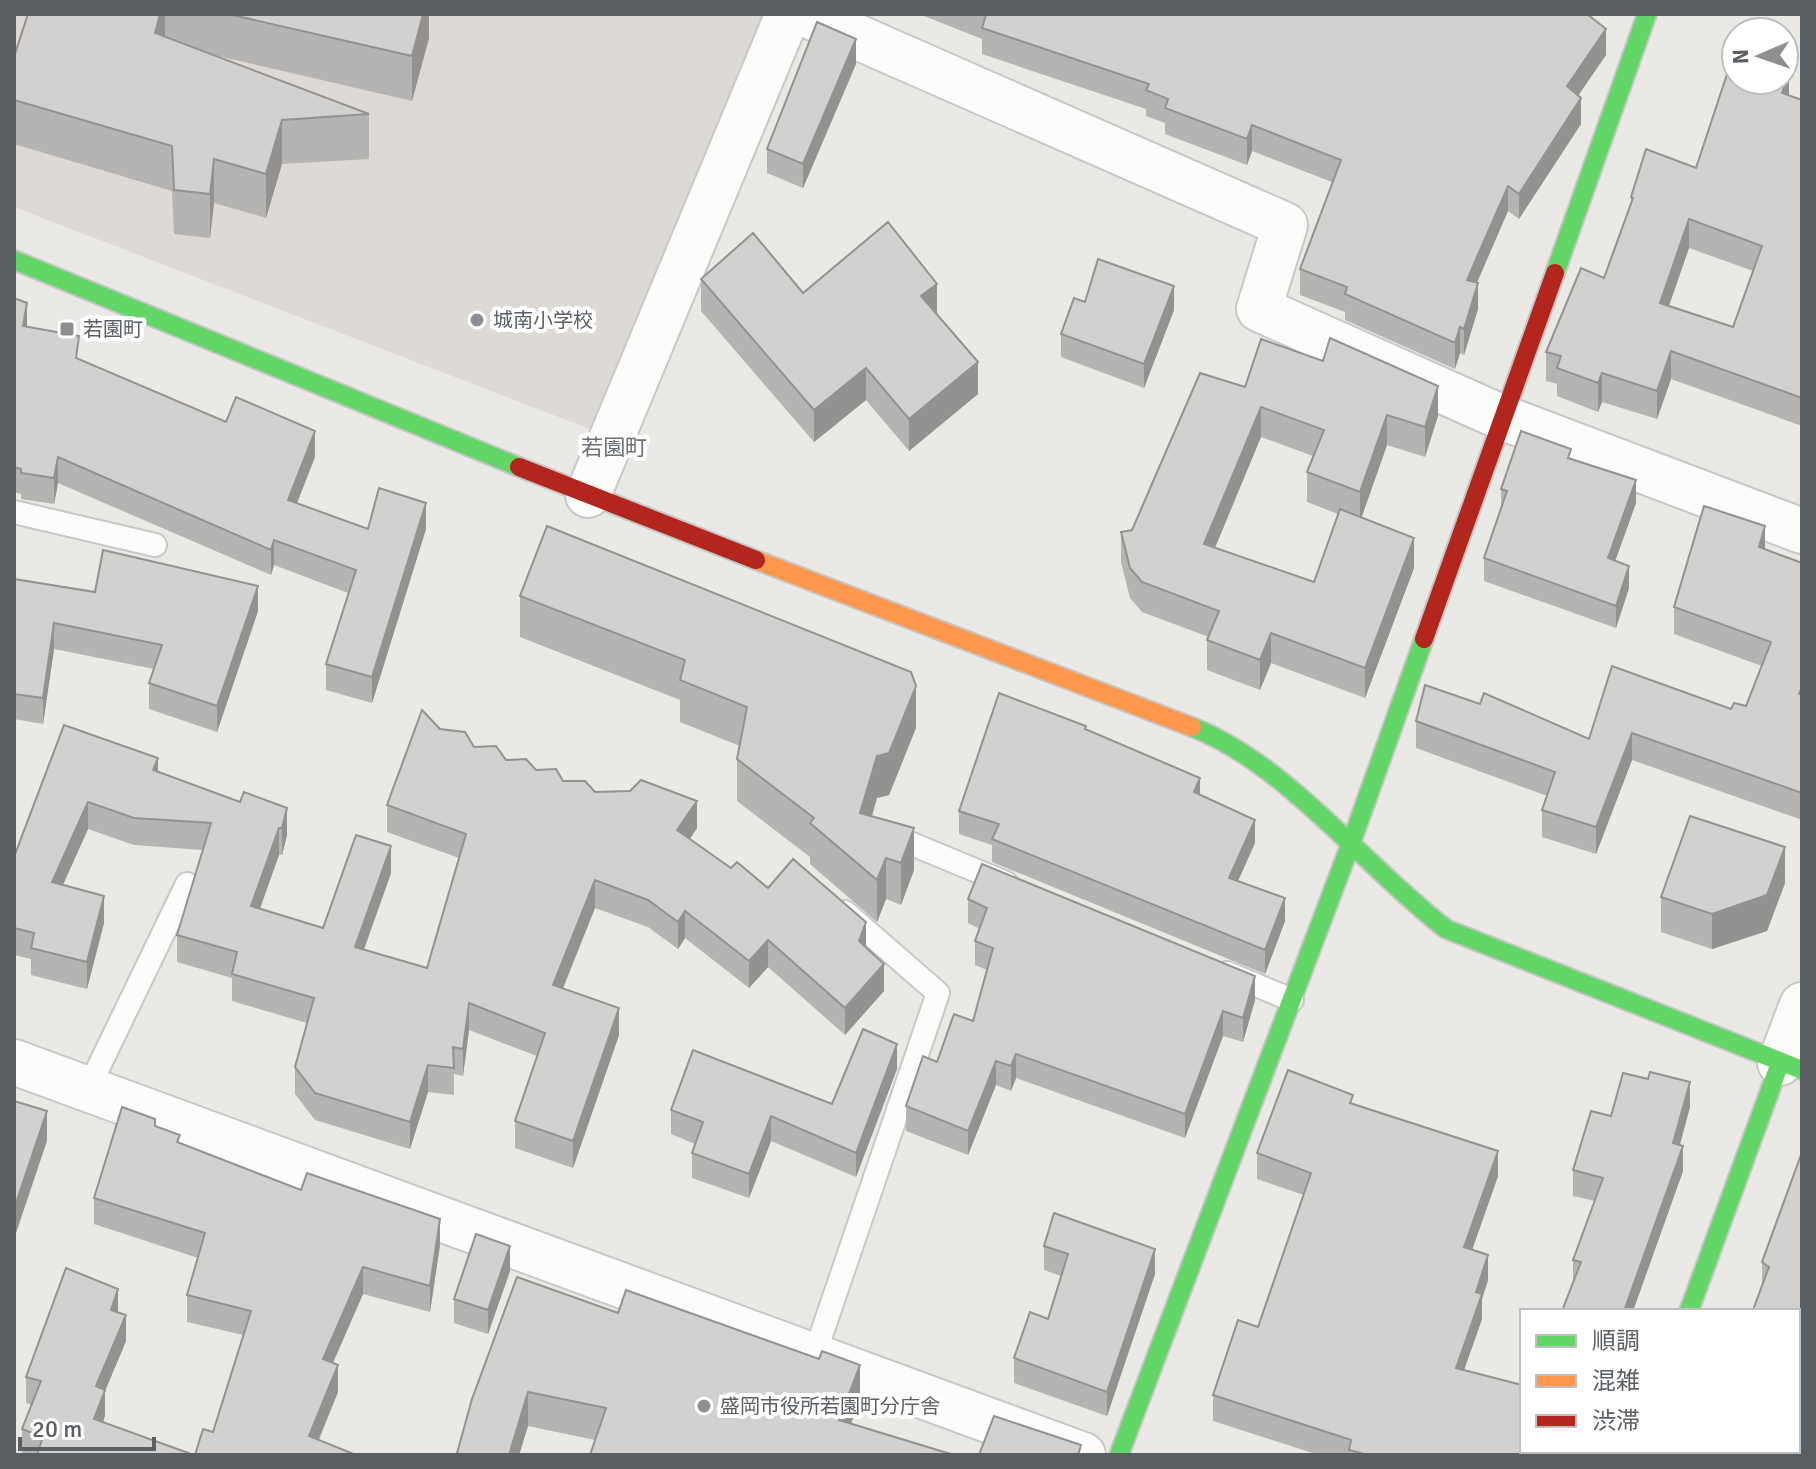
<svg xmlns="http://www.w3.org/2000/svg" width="1816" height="1469" font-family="Signika,'Noto Sans JP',sans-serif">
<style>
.education{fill:#ddd9d4}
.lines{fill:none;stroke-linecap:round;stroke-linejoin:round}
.lane-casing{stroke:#c7c8c7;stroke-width:26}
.street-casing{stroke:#c7c8c7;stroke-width:48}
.fast-casing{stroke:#c6c6c5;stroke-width:22}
.slow-casing{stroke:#c6c6c5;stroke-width:22}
.jam-casing{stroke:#c6c6c5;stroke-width:22}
.lane{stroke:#fcfcfb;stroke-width:22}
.street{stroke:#fcfcfb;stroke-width:44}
.fast{stroke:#63d668;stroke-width:18}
.slow{stroke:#ff974d;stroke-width:18}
.jam{stroke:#b3261e;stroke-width:18}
.wall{fill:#b5b4b2;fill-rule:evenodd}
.shaded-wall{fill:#949291}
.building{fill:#d3d1cf;stroke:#949291;stroke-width:2;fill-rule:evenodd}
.poi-dot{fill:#8d8f90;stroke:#fff;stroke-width:3}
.labels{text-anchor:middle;stroke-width:8;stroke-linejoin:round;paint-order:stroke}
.poi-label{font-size:20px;fill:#5a5f63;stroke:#fff;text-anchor:start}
.neighbourhood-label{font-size:22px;fill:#6b7175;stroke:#fff}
</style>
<rect width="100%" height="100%" fill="#ebe9e5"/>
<!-- education -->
<path class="education" d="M14,14H774L600,433L14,207Z"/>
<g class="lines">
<!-- lane casing -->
<g class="lane-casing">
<path id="lane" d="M14,512L155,545
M907,842L1006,883
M1227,973L1292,1000
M88,1089L187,884
M814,1356L938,993L845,912"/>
</g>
<!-- street casing -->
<g class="street-casing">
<path id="street" d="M805,14L1285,225L1259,309L1501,417L1802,531
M588,495L788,14
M14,1062L1083,1455
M1780,1063L1802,1005"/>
</g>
<!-- fast casing -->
<g class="fast-casing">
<path id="fast" d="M14,260L519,467
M1555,273L1647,14
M1192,727C1287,764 1364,866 1446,929L1802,1070
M1689,1311L1780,1063
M1119,1455L1350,846L1424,639
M1634,1455L1636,1451"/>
</g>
<!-- slow casing -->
<g class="slow-casing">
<path id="slow" d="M756,560L1192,727"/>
</g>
<!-- jam casing -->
<g class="jam-casing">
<path id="jam" d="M519,467L756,560
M1424,639L1555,273"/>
</g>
<!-- lane -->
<use href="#lane" class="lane"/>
<!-- street -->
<use href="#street" class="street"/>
<!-- fast -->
<use href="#fast" class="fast"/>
<!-- slow -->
<use href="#slow" class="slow"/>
<!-- jam -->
<use href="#jam" class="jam"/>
</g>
<!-- wall -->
<path class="wall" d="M28,14H429V38L412,101L214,55L369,114V159L282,164L266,218L214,203L210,238L174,234L172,191L14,144V57Z
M919,14H1591L1590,17L1606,55L1578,95L1581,124L1519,219L1508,211L1477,283L1478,309L1464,355L1460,353L1455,369L1345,320V312L1300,295V269L1332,182L1252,151L1247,165L1165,134V123L1146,116V109L982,54V39Z
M856,64L803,188L767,173V149Z
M1789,96L1802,100V426L1671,379L1657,419L1602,402L1598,412L1557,396V384L1546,381V352L1604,278L1631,205V197L1696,168ZM1689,248L1753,271L1733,327L1669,306Z
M701,279L803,293L937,315L978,394L909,451L866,400L814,442L701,311Z
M14,298L27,326L79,359L226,422L315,457L297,503L368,529H426L372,703L326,690V664L348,593L274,565L271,575L58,483L54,504L21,499V494L14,492Z
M1085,302L1174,310L1144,388L1061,357V334Z
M1245,387L1438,416L1425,457L1387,445L1361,518L1414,568L1365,698L1271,663L1260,690L1207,670V640L1209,637L1142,612L1130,598L1121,562V532L1132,530ZM1261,437L1313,456L1307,472V502L1338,514L1314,582L1215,548Z
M1571,459L1636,503L1615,561L1629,588L1616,628L1484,581V558L1501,508V489Z
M1765,550L1802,563V820L1632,760L1596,854L1542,837V810L1547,796L1416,748V721L1589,739L1746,706L1762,666L1674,634V607Z
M14,579L95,592L258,611L217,732L149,709V683L154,669L54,649L43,724L14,719Z
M520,596L916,728L889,795L877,798L872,816L914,870L901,905L886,899L877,922L810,864V857L737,801V759L740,746L680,722V700L520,637Z
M64,725L158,771L240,802L287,808V835L282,855H279L260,909L323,928L391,873L364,950L427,968L459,858L387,832V805L440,729L474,747L506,760L536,770L563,781L697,828L690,839L731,868L768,888L866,948L884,991L845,1035L768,967L749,988L685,938L678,949L648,927L595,908L563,989L619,1035L573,1168L515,1148V1121L537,1056L469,1030L463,1076L454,1074V1095L428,1092L410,1149L315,1120L295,1094V1067L307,1023L232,1001V978L177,962V935L203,850L134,845L88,829L63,885L104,923L87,989L31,975V959L14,955V857Z
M1086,729L1200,795L1255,843L1238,881L1285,921L1265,974L992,862V845L959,834V811Z
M1785,883L1767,931L1712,949L1661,932V897Z
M968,899L1255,1000L1243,1042L1223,1036L1185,1138L1016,1078L1011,1091L996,1085L968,1155L906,1131V1106L937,1062L973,1021L987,970L975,965V941L980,929L968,923Z
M897,1069L856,1177L771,1141L749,1198L692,1178V1153L695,1144L671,1134V1110L832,1104Z
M1353,1104L1498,1176L1472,1250L1488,1280L1482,1299V1319L1464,1370L1581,1455H1319L1213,1421V1395L1258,1327L1304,1195L1257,1179V1153Z
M1690,1107L1680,1145L1683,1171L1633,1311H1562L1573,1282V1260L1595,1201L1573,1196V1170L1611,1116Z
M155,1126L180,1143L440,1245L430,1312L363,1294L333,1363L338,1392L319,1440L213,1432L243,1335L187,1322V1295L198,1258L94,1224V1198Z
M1802,1152V1366L1798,1365V1311H1753L1762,1287V1262Z
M1044,1246L1155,1274L1107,1416L1014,1383V1358L1048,1319L1061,1276L1044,1270Z
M510,1271L488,1334L454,1323V1299Z
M517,1277L860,1400L851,1424L595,1440L528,1426L519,1455H457Z
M118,1312L126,1341L105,1391V1416L103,1422L194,1455H22V1429L32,1405L26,1403V1377Z"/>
<!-- shaded-wall -->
<path class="shaded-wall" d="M160,14H165V44L155,33Z
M423,14H429V38L412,101V56Z
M1606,29V55L1567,112V86Z
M856,39V64L803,188V164Z
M1789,74V102L1782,93Z
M1581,98V124L1519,219V194Z
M282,120V164L266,218V174Z
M1252,125V151L1247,165V139Z
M214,159V203L210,238V194Z
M1508,186V211L1467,305V280Z
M1689,219V248L1660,331V303Z
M1478,283V309L1464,355V329Z
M937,284V315L921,296Z
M1174,286V310L1144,388V364Z
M27,303V329L23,326Z
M1460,327V353L1455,369V343Z
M1671,351V379L1657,419V391Z
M978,362V394L909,451V419Z
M866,368V400L814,442V410Z
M1602,373V402L1598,412V383Z
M1438,386V416L1425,457V427Z
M1261,407V437L1204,574V544Z
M1387,415V445L1360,522V492Z
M315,431V457L288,526V500Z
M58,457V483L54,504V478Z
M1636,480V503L1608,581V558Z
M426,503V529L372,703V677Z
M1765,526V554L1759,547Z
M1414,538V568L1365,698V668Z
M274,540V565L271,575V550Z
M1629,566V588L1616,628V606Z
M258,586V611L217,732V706Z
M54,623V649L43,724V698Z
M1271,633V663L1260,690V660Z
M916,686V728L889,795L877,798L860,855V813L877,756Z
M1632,733V760L1596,854V827Z
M158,758V785L153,770Z
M1200,778V801L1194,792Z
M697,801V828L677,857V830Z
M88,802V829L52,909V882Z
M287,808V835L282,855V828Z
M1255,820V843L1229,901V878Z
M279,828V855L251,933V906Z
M914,828V870L901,905V863Z
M391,846V873L355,974V947Z
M1785,847V883L1767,931L1712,949V914Z
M886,858V899L877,922V880Z
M595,880V908L553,1012V985Z
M104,896V923L87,989V962Z
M1285,898V921L1265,974V950Z
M685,911V938L678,949V922Z
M866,922V949L859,941Z
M768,940V967L749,988V961Z
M884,964V991L845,1035V1008Z
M1255,976V1000L1243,1042V1018Z
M469,1003V1030L463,1076V1049Z
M619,1008V1035L573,1168V1141Z
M1223,1011V1036L1185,1138V1114Z
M897,1044V1069L856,1177V1153Z
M1016,1054V1078L1011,1091V1066Z
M996,1061V1085L968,1155V1131Z
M428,1065V1092L410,1149V1122Z
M1690,1082V1107L1673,1169V1143Z
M47,1111V1141L14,1239V1209Z
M771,1116V1141L749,1198V1174Z
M1683,1146V1171L1633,1311H1624Z
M1498,1151V1176L1464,1273V1247Z
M440,1219V1245L430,1312V1286Z
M510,1246V1271L488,1334V1310Z
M1155,1249V1274L1107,1416V1392Z
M1488,1255V1280L1482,1299V1319L1456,1393V1368L1476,1292Z
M363,1267V1294L323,1385V1359Z
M118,1289V1315L111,1310Z
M126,1315V1341L105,1391V1416L94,1446L96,1386Z
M338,1365V1392L312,1455L309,1436Z
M860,1365V1400L839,1454V1420Z
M528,1392V1426L519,1455H509Z
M1573,1451H1582L1581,1455H1572Z"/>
<!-- building -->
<path class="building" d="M28,14H160L155,33L369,114L282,120L266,174L214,159L210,194L174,190L172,146L14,100V57Z
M228,14H423L412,56Z
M985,14H1587L1606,29L1567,86L1581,98L1519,194L1508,186L1467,280L1478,283L1464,329L1460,327L1455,343L1345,294L1347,287L1300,269L1341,160L1252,125L1247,139L1165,108L1168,99L1146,90L1149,84L982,28L986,15Z
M817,22L856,39L803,164L767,149Z
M1733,56L1736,57V80H1784V72L1789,74L1782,93L1802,100V398L1671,351L1657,391L1602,373L1598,383L1557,368L1561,356L1546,352L1581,268L1604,278L1633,198L1631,197L1646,149L1696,168ZM1689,219L1762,246L1733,327L1660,303Z
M888,222L937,284L921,296L978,362L909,419L866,368L814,410L701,279L753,233L803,293Z
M1098,259L1174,286L1144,364L1061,334L1074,298L1085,302Z
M14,298L27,303L23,326L79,336L76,358L226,422L236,397L315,431L288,500L368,529L379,488L426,503L372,677L326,664L356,570L274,540L271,550L58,457L54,478L21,473V469L14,467Z
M1330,338L1438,386L1425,427L1387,415L1360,492L1307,472L1324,430L1261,407L1204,544L1314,582L1340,509L1414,538L1365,668L1271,633L1260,660L1207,640L1219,611L1142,582L1130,568L1121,532L1132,530L1200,373L1245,387L1261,339L1323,361Z
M1521,431L1571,449L1568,458L1636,480L1608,558L1629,566L1616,606L1484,558L1507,491L1501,489Z
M1704,506L1765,526L1759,547L1802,563V687L1799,694L1802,695V793L1632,733L1596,827L1542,810L1555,772L1416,721L1425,685L1480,704L1484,693L1589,739L1612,666L1731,709L1734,703L1746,706L1771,642L1674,607Z
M547,526L911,672L916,686L889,753L877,756L860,813L914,828L901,863L886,858L877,880L810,823L814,818L737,759L747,707L680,680L685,660L520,596Z
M103,550L258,586L217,706L149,683L162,645L54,623L43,698L14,694V579L95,592Z
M999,693L1086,726L1085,729L1200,778L1194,792L1255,820L1229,878L1285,898L1265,950L992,839L999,824L959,811Z
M422,710L440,729L465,732L474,747L496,746L506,760L526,759L536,770L556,769L563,781H585L595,792L630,791L641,780L697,801L677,830L731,868L737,862L768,888L793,859L866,922L859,941L884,964L845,1008L768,940L749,961L685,911L678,922L648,900L595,880L553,985L619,1008L573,1141L515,1121L545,1033L469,1003L463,1049L453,1047L454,1068L428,1065L410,1122L315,1093L295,1067L314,998L232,974L237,952L177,935L211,823L134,818L88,802L52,882L104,896L87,962L31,948L34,933L14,928V857L64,725L158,758L153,770L240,802L244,792L287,808L282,828H279L251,906L323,928L356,835L391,846L355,947L427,968L466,834L387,805Z
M1690,816L1785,847L1767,895L1712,914L1661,897Z
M982,864L1255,976L1243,1018L1223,1011L1185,1114L1016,1054L1011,1066L996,1061L968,1131L906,1106L923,1056L937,1062L954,1014L973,1021L993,948L975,941L987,908L968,899Z
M863,1029L897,1044L856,1153L771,1116L749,1174L692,1153L703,1122L671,1110L693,1050L832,1104Z
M1288,1070L1353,1095L1350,1103L1498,1151L1464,1247L1488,1255L1476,1292L1482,1294L1456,1368L1522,1385V1451H1573L1572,1455H1368L1349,1450L1351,1440L1213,1395L1238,1320L1258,1327L1311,1173L1257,1153Z
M1650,1072L1690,1082L1673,1143L1683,1146L1624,1311H1562L1581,1262L1573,1260L1603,1178L1573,1170L1591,1111L1611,1116L1623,1073L1648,1079Z
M14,1101L47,1111L14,1209Z
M122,1107L155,1119V1126L180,1135L177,1142L301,1190L307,1173L440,1219L430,1286L363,1267L323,1359L338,1365L309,1436L356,1455H195L203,1429L213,1432L251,1311L187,1295L205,1233L94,1198Z
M1802,1152V1327L1798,1326V1311L1753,1310L1769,1267L1762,1262Z
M1054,1213L1155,1249L1107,1392L1014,1358L1030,1312L1048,1319L1068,1254L1044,1246Z
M476,1234L510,1246L488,1310L454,1299Z
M66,1268L118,1289L111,1310L126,1315L96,1386L105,1390L94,1419L194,1455H37L43,1437L22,1429L41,1381L26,1377Z
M517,1277L618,1313L626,1290L819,1359L822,1351L860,1365L839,1420L954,1455H590L606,1408L528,1392L509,1455H463L457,1453L472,1399Z
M994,1416L1081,1445L1078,1455H979Z
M1798,1423L1802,1424V1455H1668L1669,1451H1798Z"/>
<!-- markers -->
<g class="poi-dot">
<circle cx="477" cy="320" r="8"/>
<rect x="59" y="321" width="16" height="16" rx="4"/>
<circle cx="704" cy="1406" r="8"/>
</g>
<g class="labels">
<!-- poi labels -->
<g class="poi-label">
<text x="493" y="327">城南小学校</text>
<text x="83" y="336">若園町</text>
<text x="720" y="1413">盛岡市役所若園町分庁舎</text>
</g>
<!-- neighbourhood labels -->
<g class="neighbourhood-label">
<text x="614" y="455">若園町</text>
</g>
</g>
<!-- border -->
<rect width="1816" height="1469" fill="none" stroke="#5a5f63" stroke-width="32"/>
<!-- legend -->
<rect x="1520" y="1309" width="280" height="144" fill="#ffffff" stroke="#bdbfc1" stroke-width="2"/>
<rect x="1536" y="1335" width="40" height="12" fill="#63d668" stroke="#bdbfc1" stroke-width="2"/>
<text x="1592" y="1349" font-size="24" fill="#5a5f63">順調</text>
<rect x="1536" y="1375" width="40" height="12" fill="#ff974d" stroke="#bdbfc1" stroke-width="2"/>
<text x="1592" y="1389" font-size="24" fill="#5a5f63">混雑</text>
<rect x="1536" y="1415" width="40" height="12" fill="#b3261e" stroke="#bdbfc1" stroke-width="2"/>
<text x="1592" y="1429" font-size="24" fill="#5a5f63">渋滞</text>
<!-- north arrow -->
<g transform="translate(1760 56) rotate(268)"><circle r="38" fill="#ffffff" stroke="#bdbfc1" stroke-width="2"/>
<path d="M0-6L14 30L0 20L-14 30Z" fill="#8d8f90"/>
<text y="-12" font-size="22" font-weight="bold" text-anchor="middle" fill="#5a5f63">N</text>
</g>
<!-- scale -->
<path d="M20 1437v12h134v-12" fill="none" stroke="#5a5f63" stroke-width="4"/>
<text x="32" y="1437" font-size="24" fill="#5a5f63" stroke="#ffffff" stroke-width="6" paint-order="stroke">20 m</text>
</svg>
